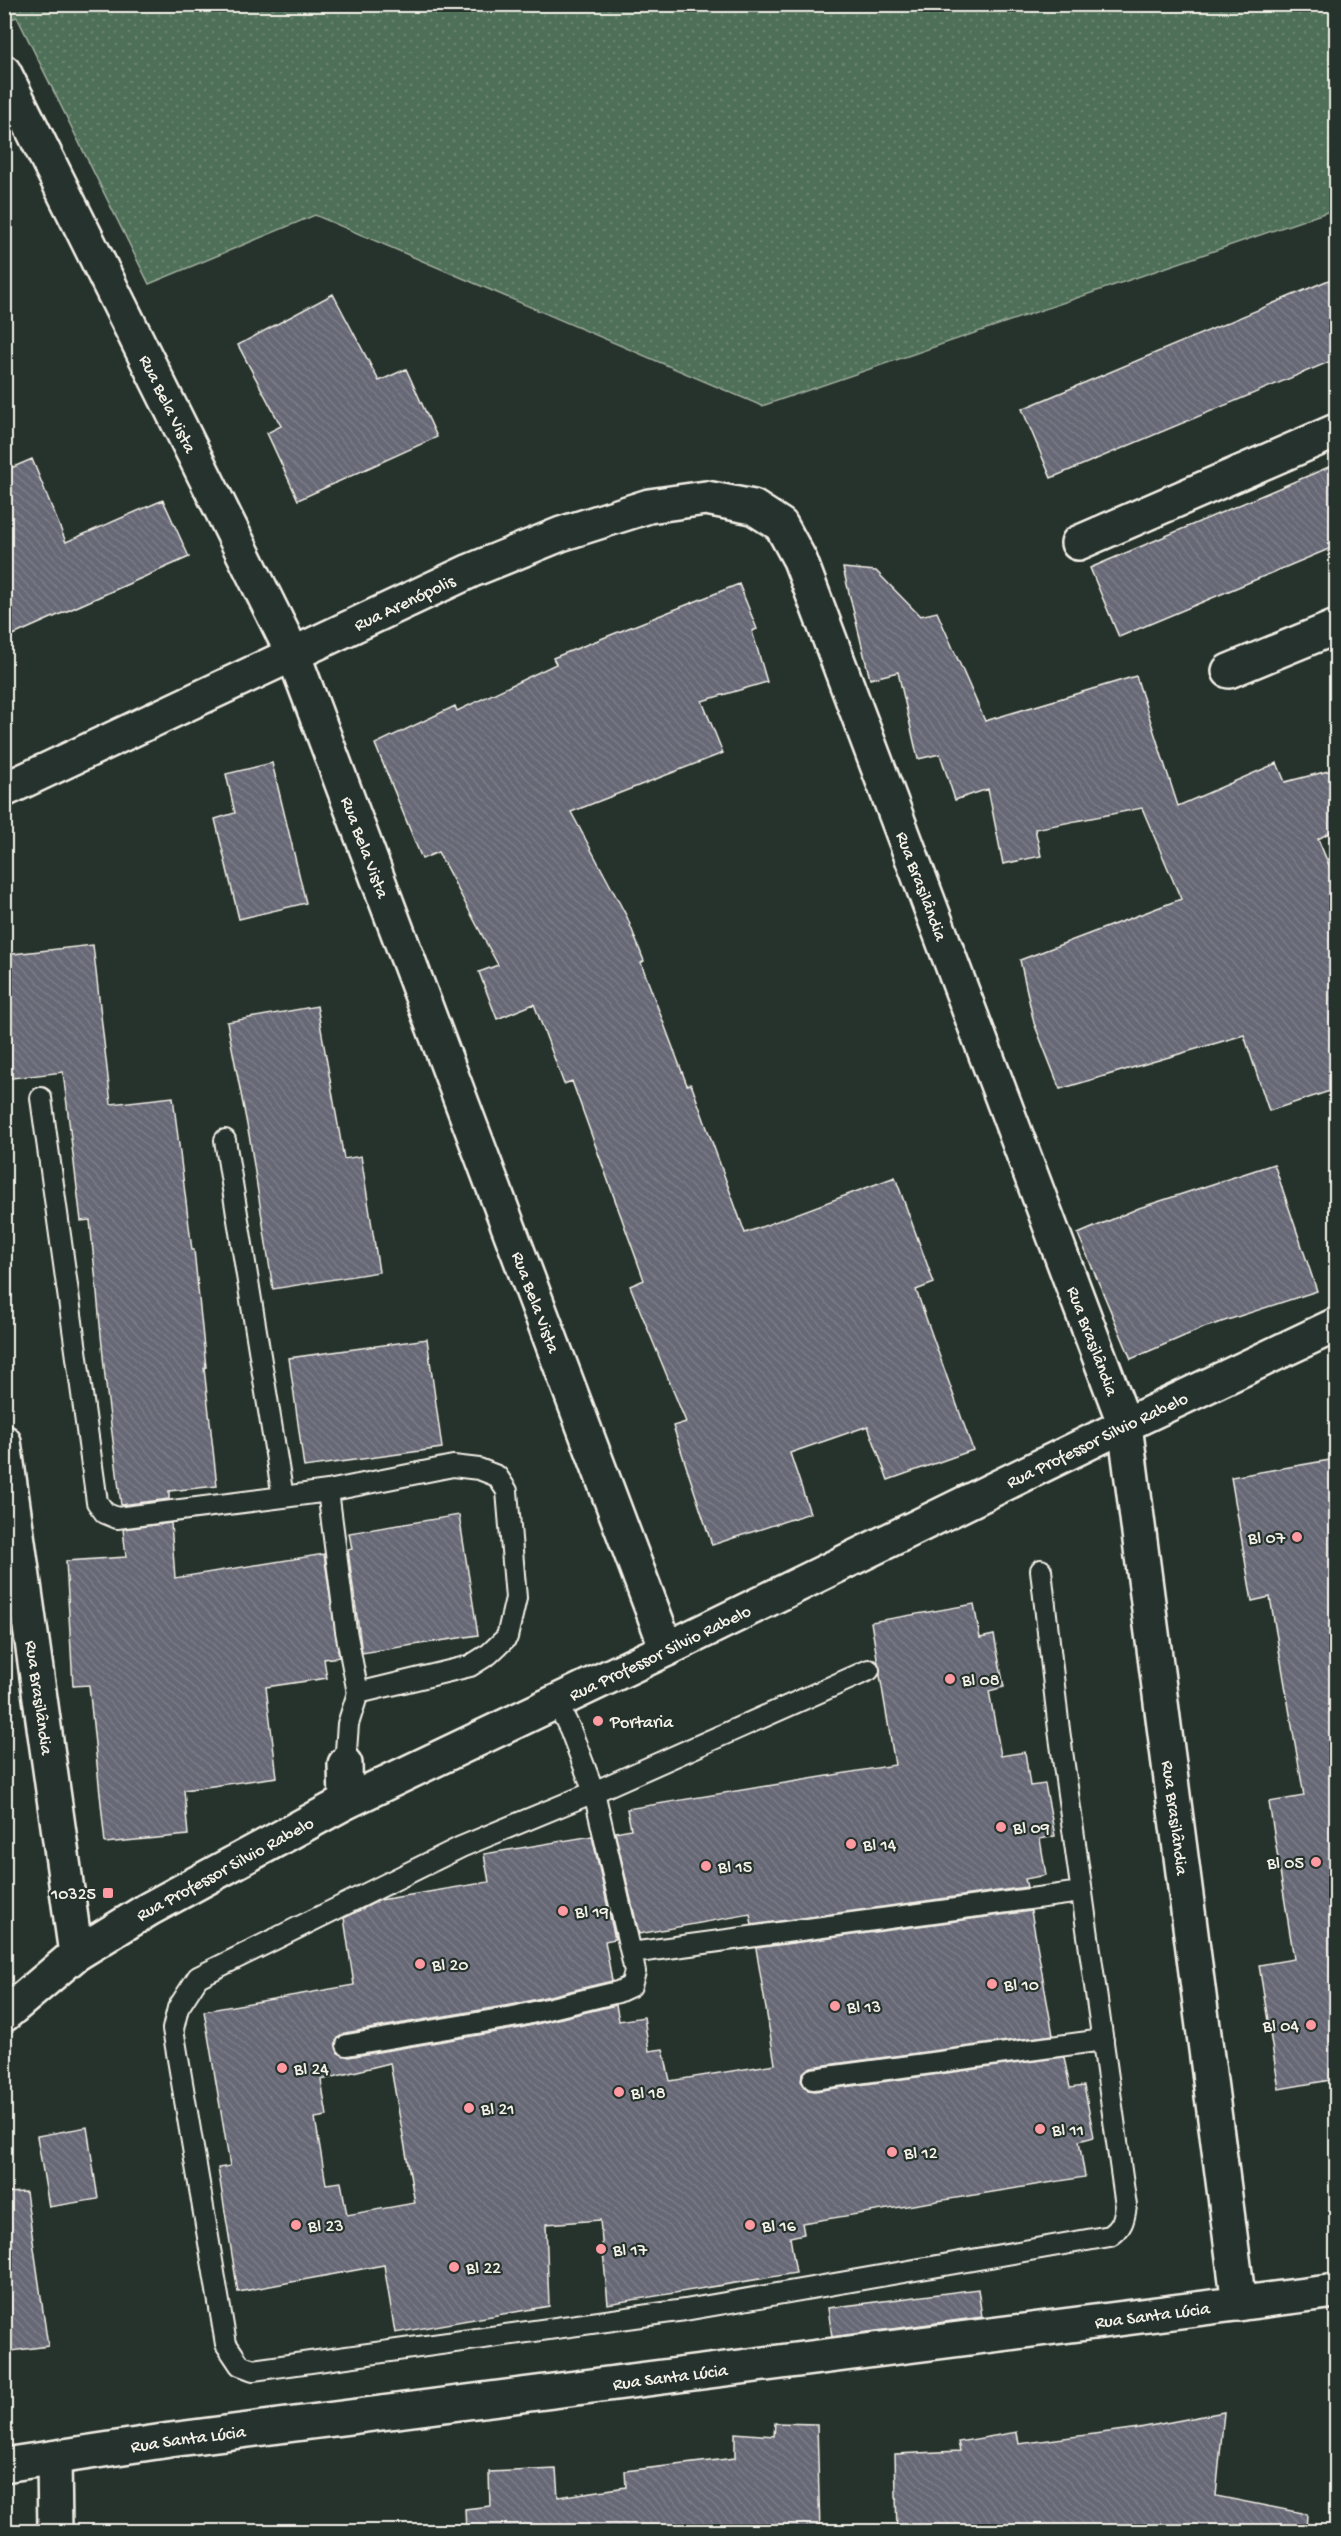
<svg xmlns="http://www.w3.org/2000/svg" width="1341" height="2536" font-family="'Gochi Hand',sans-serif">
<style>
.grass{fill:url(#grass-dots);stroke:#a2b0a0;stroke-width:1.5}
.building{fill:url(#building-back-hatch);stroke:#f4f1e8;stroke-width:1.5;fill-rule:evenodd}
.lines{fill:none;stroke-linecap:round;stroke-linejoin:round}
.lane-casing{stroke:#f4f1e8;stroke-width:24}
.street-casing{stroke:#f4f1e8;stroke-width:38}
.secondary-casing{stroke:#f4f1e8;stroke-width:38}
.lane{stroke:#26332d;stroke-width:20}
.street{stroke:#26332d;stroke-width:33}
.secondary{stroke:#26332d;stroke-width:33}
.poi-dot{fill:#ff9aa2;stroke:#26332d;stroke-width:2}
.labels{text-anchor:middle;stroke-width:4.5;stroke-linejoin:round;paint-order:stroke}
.street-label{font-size:18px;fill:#f4f1e8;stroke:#26332d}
.poi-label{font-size:18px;fill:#f4f1e8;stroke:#26332d;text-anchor:start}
</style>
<defs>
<pattern id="grass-dots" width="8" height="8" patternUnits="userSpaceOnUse" patternTransform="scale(1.5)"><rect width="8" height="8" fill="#506f58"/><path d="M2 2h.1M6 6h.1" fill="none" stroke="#6a8470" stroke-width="1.8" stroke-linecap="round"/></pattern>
<pattern id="building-back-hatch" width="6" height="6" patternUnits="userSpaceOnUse" patternTransform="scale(1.5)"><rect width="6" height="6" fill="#666774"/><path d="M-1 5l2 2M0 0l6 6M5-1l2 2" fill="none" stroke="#7c7d88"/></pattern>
</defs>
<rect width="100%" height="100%" fill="#26332d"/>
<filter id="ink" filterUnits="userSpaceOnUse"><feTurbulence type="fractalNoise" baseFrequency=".0167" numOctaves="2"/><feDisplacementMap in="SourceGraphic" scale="12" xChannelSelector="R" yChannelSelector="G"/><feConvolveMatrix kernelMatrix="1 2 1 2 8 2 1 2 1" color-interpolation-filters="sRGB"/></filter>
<g filter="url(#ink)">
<!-- grass -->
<path class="grass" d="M5,4L1336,5V209L762,406L315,215L149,284L17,17L5,21Z"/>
<!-- building -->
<path class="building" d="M1336,277V359L1051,478L1022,409Z
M333,294L379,381L406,369L437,437L298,500L267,433L281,426L238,345Z
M32,459L66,542L163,500L189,557L4,639V471Z
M1336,464V546L1119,637L1090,568Z
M843,568L876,571L920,616L937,612L985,721L1136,676L1178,806L1277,763L1285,782L1336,769V829L1318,839L1336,882V1089L1269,1111L1244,1035L1060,1089L1034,1023L1020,960L1181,899L1142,808L1035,829L1041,856L1003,864L988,789L955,800L940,754L918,759L898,672L870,679Z
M739,584L757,629L752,631L767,682L702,701L723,753L571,812L627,917L644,961L641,963L687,1085L691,1084L745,1233L895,1177L934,1283L916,1290L973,1450L888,1480L868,1426L790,1453L810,1513L712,1545L673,1426L686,1422L630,1286L644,1280L572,1081L564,1084L534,1004L497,1019L479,972L498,965L438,852L422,859L375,744L455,706L457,711L556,664L553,658Z
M272,763L306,903L239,919L215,819L235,813L226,774Z
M93,945L111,1104L173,1097L192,1250H194L206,1367L204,1368L217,1486L169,1491V1499L121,1505L105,1377L90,1220L81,1221L63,1072L4,1079V955Z
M317,1006L344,1159L361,1156L379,1272L273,1289L250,1140L227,1022Z
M1274,1164L1317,1291L1203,1328L1131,1359L1078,1234L1139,1208Z
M427,1339L442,1448L304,1467L289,1358Z
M1336,1459V2079L1279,2089L1259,1965L1294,1959L1269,1802L1304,1796L1270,1597L1252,1601L1231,1477Z
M459,1515L478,1635L362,1653L348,1550L352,1549L349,1533Z
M171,1523L175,1578L324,1554L339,1657L324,1659L327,1678L266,1687L277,1777L184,1790L188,1835L105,1843L89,1685L73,1686L66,1561L126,1557L123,1529Z
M974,1604L980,1638L994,1635L1004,1687L989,1691L1001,1756L1025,1752L1030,1786L1045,1784L1055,1836L1040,1839L1046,1875L1025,1879L1027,1887L752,1925L750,1914L639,1934L615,1832L631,1829L627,1809L895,1765L871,1622Z
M592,1836L615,1939L605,1941L612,1981L516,2004L345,2033L336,2041L338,2053L349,2057L520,2028L616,2005L619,2021L644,2017L649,2051L663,2049L670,2081L775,2064L756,1948L1031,1911L1053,2035L811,2067L802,2074L801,2081L808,2090L815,2091L1064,2057L1070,2088L1084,2086L1094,2137L1079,2141L1085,2177L802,2223L804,2234L790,2237L796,2273L608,2304L600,2220L546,2224L549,2306L395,2333L384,2265L238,2292L218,2168L230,2166L204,2011L354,1985L344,1918L380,1900L489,1882L484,1854ZM390,2063L415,2203L347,2215L341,2182L326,2184L315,2118L327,2116L321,2080Z
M87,2127L98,2199L49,2207L37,2136Z
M26,2192L48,2346L4,2352V2193Z
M978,2289L982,2317L832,2337L828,2308Z
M1224,2412L1216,2496L1307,2514L1306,2532H897L895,2454L960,2451L958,2442L1017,2432L1019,2444L1139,2428Z
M775,2423L817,2424L820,2532H466L465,2509L490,2506L489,2472L556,2469L558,2497L626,2487L625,2471L735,2458V2433L774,2436Z"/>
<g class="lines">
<!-- lane casing -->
<g class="lane-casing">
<path id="lane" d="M41,1098L97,1502L105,1513L117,1518L283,1497
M225,1140L283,1497L328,1491L453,1466L479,1469L497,1476L507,1491L516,1598L507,1637L489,1654L470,1666L358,1693
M328,1491L346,1631L358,1693L348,1724L345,1764
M869,1670L594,1792L461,1847L198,1977L178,2008L173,2029L226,2344L240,2365L253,2370L685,2310L1110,2236C1122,2228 1124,2220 1126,2206L1059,1730L1041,1570
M631,1953L1081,1892
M347,2045L518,2016L618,1992L631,1986L635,1972L631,1953L594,1792L570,1729L556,1701
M813,2079L1103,2040"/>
</g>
<!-- street casing -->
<g class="street-casing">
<g id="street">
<path id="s1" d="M4,72L294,656L667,1649"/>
<path d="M1078,543L1336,431"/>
<path d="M1229,671L1336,627"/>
<path id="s2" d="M4,790L470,571L561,534L649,506L706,498L753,507L781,525L800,560L1125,1425L1239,2304"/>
<path id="s3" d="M4,1442L76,1954"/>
<path d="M345,1764L346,1802"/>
<path d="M54,2458L55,2532"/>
<path id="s4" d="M4,2465L170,2440L1336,2291"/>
</g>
</g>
<!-- secondary casing -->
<g class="secondary-casing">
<g id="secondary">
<path id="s5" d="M4,2015L76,1954L149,1909L346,1802L667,1649L1125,1425L1336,1325"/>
</g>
</g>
<!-- lane -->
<use href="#lane" class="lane"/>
<!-- street -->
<use href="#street" class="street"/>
<!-- secondary -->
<use href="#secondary" class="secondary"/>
</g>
</g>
<!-- markers -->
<g class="poi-dot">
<circle cx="1297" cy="1537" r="6"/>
<circle cx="950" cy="1679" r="6"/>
<circle cx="598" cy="1721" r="6"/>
<circle cx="1001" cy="1827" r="6"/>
<circle cx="851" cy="1844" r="6"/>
<circle cx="1316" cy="1862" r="6"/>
<circle cx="706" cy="1866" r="6"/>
<rect x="102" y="1887" width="12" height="12" rx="3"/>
<circle cx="563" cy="1911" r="6"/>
<circle cx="420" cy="1964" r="6"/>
<circle cx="992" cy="1984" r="6"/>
<circle cx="835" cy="2006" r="6"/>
<circle cx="1311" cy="2025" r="6"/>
<circle cx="282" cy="2068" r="6"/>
<circle cx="619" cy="2092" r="6"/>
<circle cx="469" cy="2108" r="6"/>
<circle cx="1040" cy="2129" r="6"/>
<circle cx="892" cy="2152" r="6"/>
<circle cx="296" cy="2225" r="6"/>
<circle cx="750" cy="2225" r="6"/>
<circle cx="601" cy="2249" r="6"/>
<circle cx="454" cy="2267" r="6"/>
</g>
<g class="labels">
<!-- street labels -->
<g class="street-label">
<text dy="6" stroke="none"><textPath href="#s1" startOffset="370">Rua Bela Vista</textPath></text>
<text dy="6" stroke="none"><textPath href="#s2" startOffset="442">Rua Arenópolis</textPath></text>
<text dy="6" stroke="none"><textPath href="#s1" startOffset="856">Rua Bela Vista</textPath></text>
<text dy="6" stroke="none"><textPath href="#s2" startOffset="1232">Rua Brasilândia</textPath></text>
<text dy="6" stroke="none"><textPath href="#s1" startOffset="1342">Rua Bela Vista</textPath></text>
<text dy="6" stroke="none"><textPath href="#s2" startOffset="1718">Rua Brasilândia</textPath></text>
<text dy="6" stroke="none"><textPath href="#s5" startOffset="1238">Rua Professor Silvio Rabelo</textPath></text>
<text dy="6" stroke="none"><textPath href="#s5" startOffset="752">Rua Professor Silvio Rabelo</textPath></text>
<text dy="6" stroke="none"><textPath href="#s3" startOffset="258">Rua Brasilândia</textPath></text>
<text dy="6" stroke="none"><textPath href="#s2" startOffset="2204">Rua Brasilândia</textPath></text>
<text dy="6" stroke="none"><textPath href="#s5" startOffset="266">Rua Professor Silvio Rabelo</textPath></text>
<text dy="6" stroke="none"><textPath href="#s4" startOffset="1158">Rua Santa Lúcia</textPath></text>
<text dy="6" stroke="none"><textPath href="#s4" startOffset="672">Rua Santa Lúcia</textPath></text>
<text dy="6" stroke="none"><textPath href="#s4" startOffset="186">Rua Santa Lúcia</textPath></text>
</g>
<!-- poi labels -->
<g class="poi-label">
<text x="1285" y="1543" text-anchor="end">Bl 07</text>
<text x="962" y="1685">Bl 08</text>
<text x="610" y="1727">Portaria</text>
<text x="1013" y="1833">Bl 09</text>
<text x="863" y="1850">Bl 14</text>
<text x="1304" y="1868" text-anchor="end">Bl 05</text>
<text x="718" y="1872">Bl 15</text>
<text x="96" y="1899" text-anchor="end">10325</text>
<text x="575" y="1917">Bl 19</text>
<text x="432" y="1970">Bl 20</text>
<text x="1004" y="1990">Bl 10</text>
<text x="847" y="2012">Bl 13</text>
<text x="1299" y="2031" text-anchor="end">Bl 04</text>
<text x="294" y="2074">Bl 24</text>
<text x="631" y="2098">Bl 18</text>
<text x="481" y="2114">Bl 21</text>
<text x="1052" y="2135">Bl 11</text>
<text x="904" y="2158">Bl 12</text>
<text x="308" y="2231">Bl 23</text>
<text x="762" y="2231">Bl 16</text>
<text x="613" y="2255">Bl 17</text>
<text x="466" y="2273">Bl 22</text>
</g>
</g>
<!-- margin -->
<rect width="1341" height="2536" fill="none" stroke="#26332d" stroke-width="24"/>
<rect x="12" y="12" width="1317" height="2512" fill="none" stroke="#f4f1e8" stroke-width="2" filter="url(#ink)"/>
</svg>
